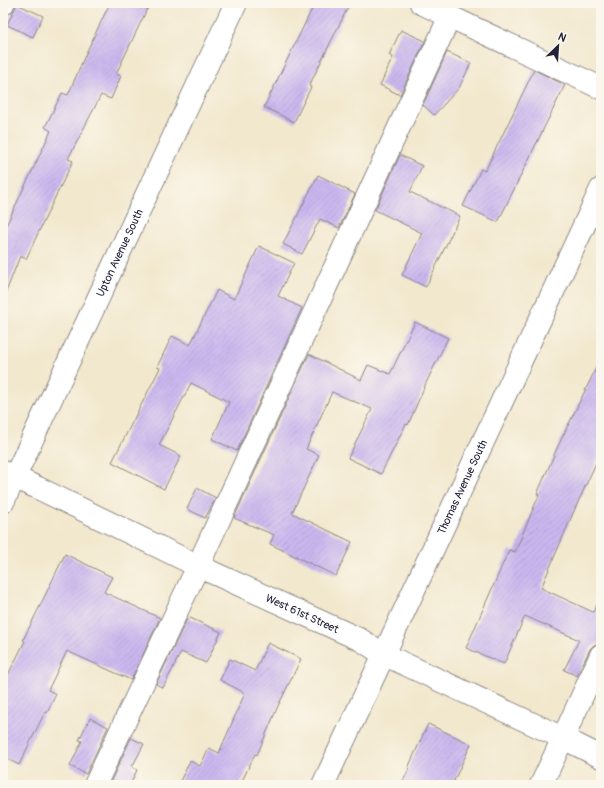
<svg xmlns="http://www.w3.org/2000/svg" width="604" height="788" font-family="Pangolin,sans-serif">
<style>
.building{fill:url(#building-hatch)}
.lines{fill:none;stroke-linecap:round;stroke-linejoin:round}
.minor-casing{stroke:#8a8584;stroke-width:24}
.minor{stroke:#fff;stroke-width:22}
.labels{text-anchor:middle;stroke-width:3;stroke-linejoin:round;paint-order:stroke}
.street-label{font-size:11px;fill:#22223b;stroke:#fbf7ec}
</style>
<defs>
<pattern id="building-hatch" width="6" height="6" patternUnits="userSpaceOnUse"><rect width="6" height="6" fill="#cab7ef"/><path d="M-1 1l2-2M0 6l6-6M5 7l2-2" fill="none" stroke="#ad9dce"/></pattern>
</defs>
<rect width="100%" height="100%" fill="#fbf7ec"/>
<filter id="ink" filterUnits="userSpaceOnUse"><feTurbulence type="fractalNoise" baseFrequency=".025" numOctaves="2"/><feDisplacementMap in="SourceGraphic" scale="8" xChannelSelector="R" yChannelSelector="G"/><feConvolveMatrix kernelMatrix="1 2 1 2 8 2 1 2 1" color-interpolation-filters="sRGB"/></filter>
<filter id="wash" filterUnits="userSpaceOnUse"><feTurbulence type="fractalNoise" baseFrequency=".012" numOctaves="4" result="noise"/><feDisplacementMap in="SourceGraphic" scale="16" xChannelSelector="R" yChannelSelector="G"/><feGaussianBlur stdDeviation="0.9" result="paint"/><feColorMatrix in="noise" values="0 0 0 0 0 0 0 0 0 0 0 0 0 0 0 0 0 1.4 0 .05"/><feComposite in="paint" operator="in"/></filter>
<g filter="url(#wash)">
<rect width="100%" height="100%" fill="#f2e8ce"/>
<g id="blocks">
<!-- building -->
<path class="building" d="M110,3H150L116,74L121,76L111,99L101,95L68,159L73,161L49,210L26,259L20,256L4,297L3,296V232L51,131L45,127L62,93L68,95L87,51Z
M315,3H350L309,86L311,87L294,122L264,107Z
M17,4L43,16L33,37L7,25Z
M401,30L425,41L400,95L380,85L393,57L389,55Z
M447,52L471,63L459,88L434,115L423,105Z
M534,70L565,85L498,222L463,206L481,169L485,171Z
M400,155L422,166L410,192L460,216L426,287L402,275L422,233L375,210Z
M318,175L355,194L339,228L320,219L302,254L283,244Z
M259,246L294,263L278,296L302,308L237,451L212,439L229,402L191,383L159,445L181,456L164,489L112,462L160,368L157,367L172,336L190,345L217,290L234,299Z
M415,322L448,338L426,383L408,425L406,424L381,474L348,458L372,409L332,392L306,449L319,455L292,513L352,542L336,576L270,544L274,535L234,518L309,354L361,380L368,365L390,374Z
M601,358V452L574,511L541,588L593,612L601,597V643L594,645L590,649L577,676L564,670L579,640L525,616L504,664L466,648L509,550L515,552L539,495L537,494L558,446Z
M197,488L216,498L205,518L187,509Z
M65,554L112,577L104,592L160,618L131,680L67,651L48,690L56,694L47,713L45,712L19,765L3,757V685L25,641L23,640L38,610Z
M188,617L221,632L206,663L181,652L163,688L156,684Z
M268,643L301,659L278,706L257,755L255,754L240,785H241H178L190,761L200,766L209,748L219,753L245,693L220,680L230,659L255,671Z
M90,718L108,727L86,774L70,766L82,741L79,740Z
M428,724L471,744L452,785H401L409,769L408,768Z
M131,738L144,744L132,767L137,770L130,785H109Z"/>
</g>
</g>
<g filter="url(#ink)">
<use href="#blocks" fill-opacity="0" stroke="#8a8584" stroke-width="1"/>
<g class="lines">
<!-- minor casing -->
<g class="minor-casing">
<g id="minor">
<path d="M421,3L601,88"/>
<path d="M3,4V3"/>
<path id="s1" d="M3,472L38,488L198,566L361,640L383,654L563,738L601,757"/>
<path id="s2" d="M3,502L236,3"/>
<path d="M95,785L185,594L198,566L450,16"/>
<path id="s3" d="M323,785L601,189"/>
<path d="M541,785L563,738L601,655"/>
</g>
</g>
<!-- minor -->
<use href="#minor" class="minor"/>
</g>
</g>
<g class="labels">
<!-- street labels -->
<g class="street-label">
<text dy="4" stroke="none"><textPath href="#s2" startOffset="275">Upton Avenue South</textPath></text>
<text dy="4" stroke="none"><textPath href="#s3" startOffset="329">Thomas Avenue South</textPath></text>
<text dy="4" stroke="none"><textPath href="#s1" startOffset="331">West 61st Street</textPath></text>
</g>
</g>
<!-- margin -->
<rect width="604" height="788" fill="none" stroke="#fbf7ec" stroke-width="16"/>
<!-- north arrow -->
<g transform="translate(558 46) rotate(25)" stroke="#fbf7ec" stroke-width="3" paint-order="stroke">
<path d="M0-3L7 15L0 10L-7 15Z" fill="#22223b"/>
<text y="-6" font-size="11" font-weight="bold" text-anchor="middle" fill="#22223b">N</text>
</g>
</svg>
